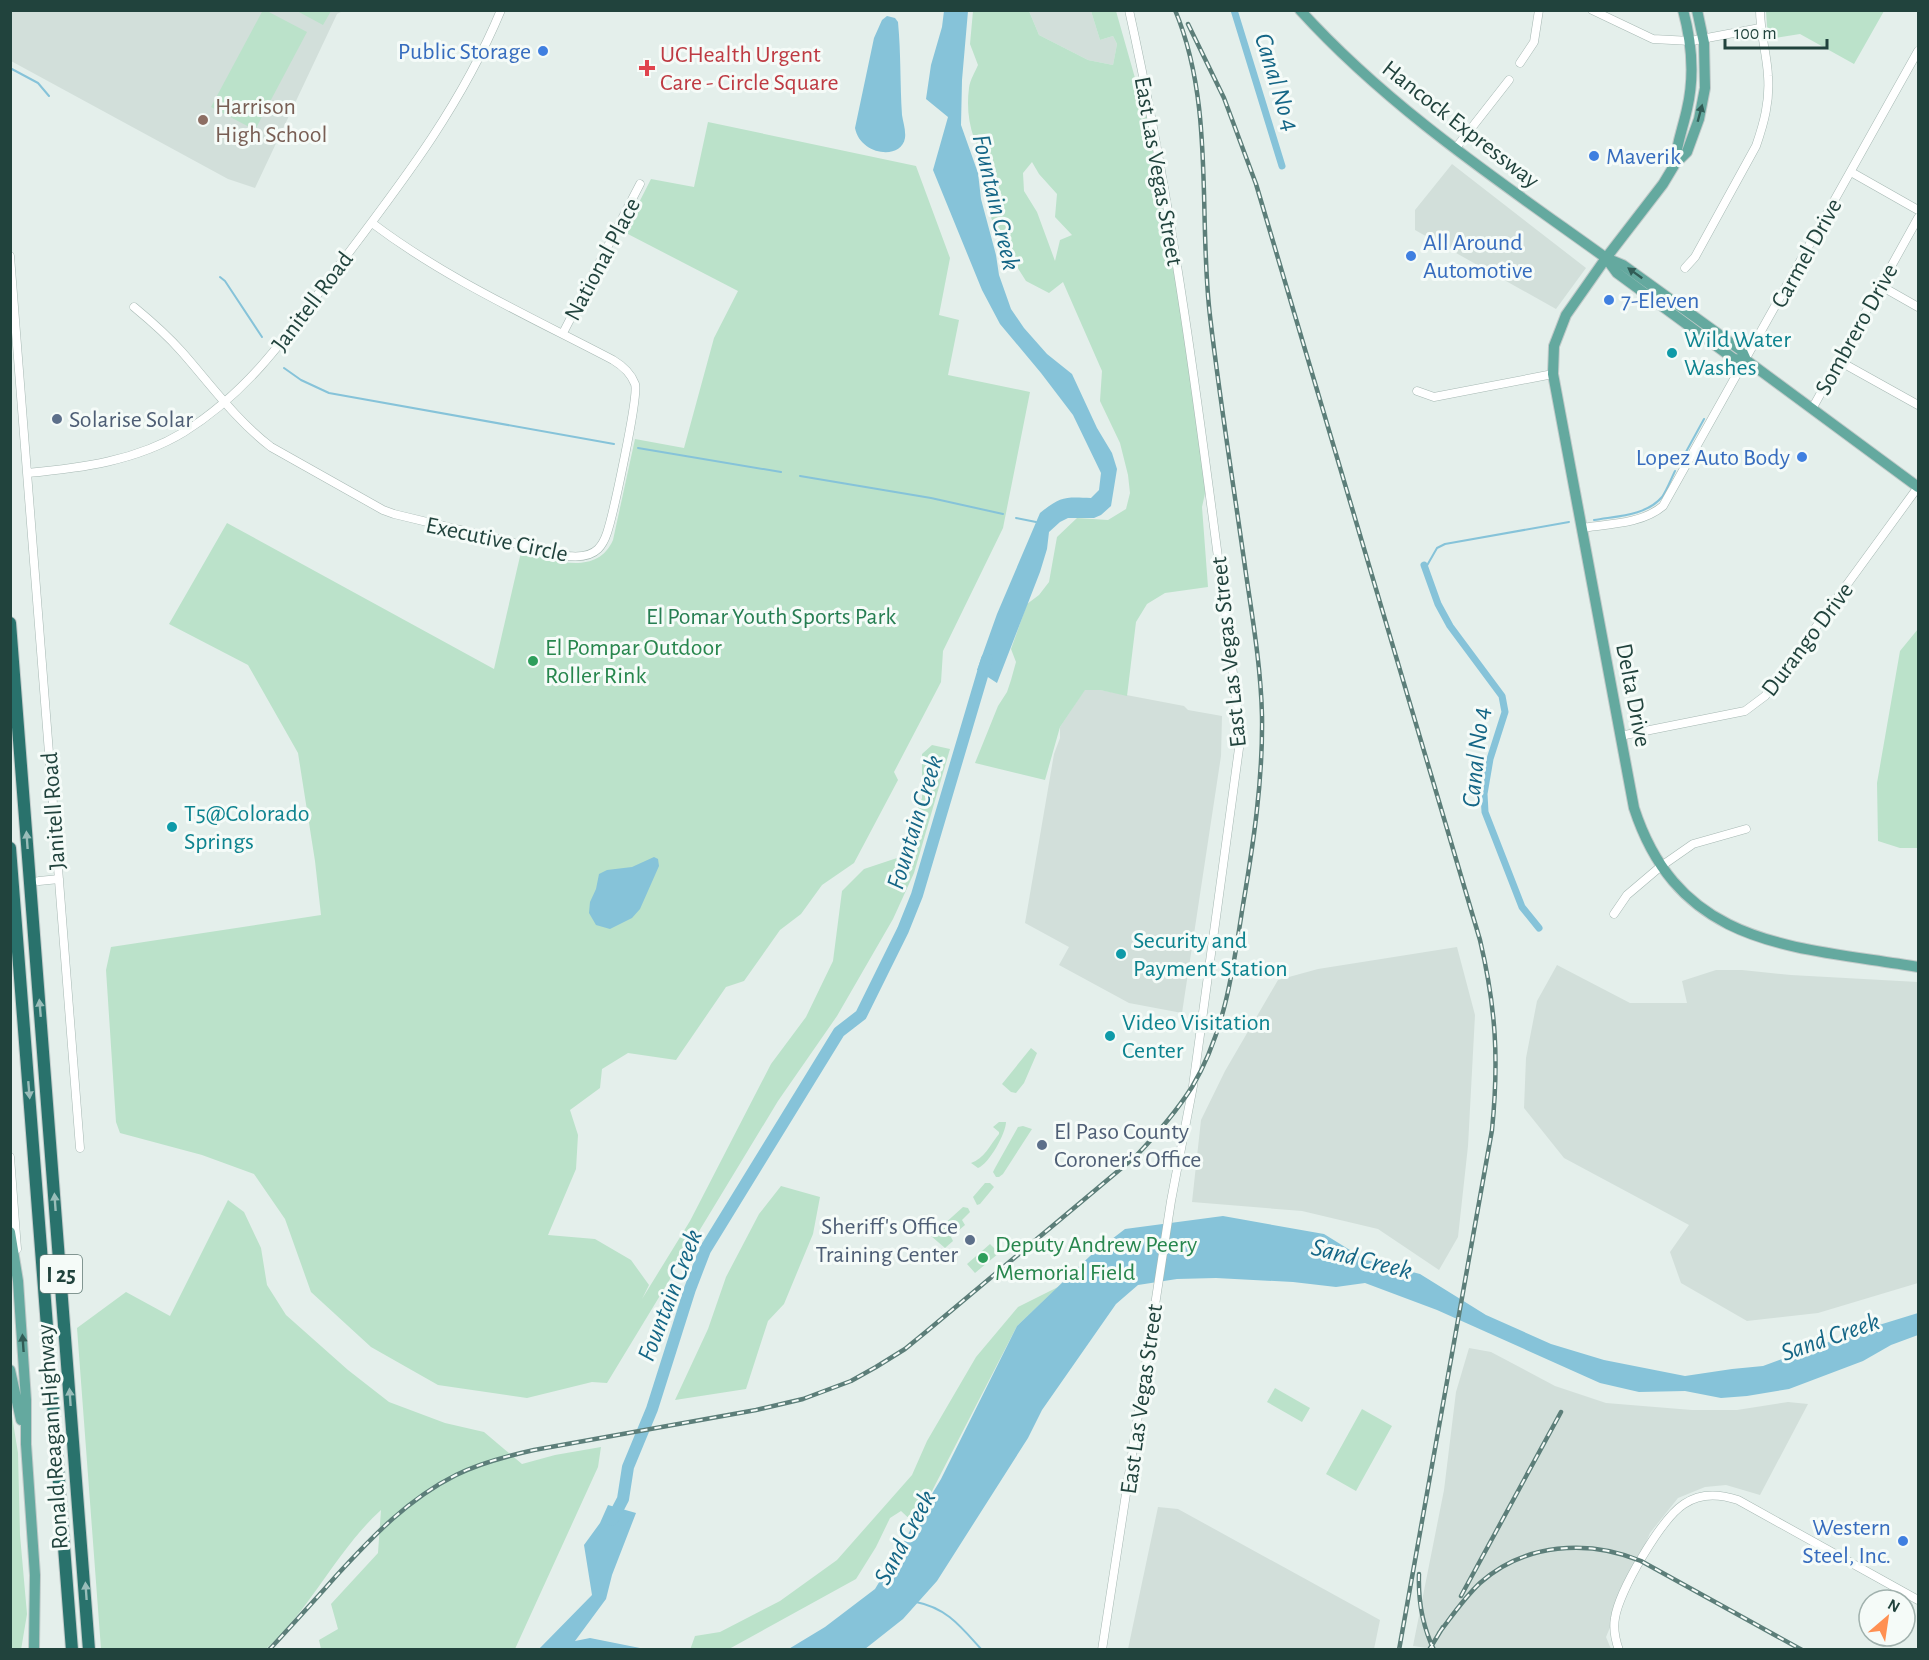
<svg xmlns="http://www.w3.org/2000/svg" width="1929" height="1660" font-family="'Alegreya Sans',sans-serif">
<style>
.built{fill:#d2dfda}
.green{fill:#bbe2ca;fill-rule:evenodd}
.water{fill:#86c3d9}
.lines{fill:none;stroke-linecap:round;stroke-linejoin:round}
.stream{stroke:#86c3d9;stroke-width:2}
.canal{stroke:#86c3d9;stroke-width:7}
.river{stroke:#86c3d9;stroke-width:12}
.minor-casing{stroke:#a6b8b3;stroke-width:9}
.major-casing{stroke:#c1cac9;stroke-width:12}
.highway-casing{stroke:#c1cac9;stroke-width:14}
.minor{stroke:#fff;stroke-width:8}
.major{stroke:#64a99f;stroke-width:10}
.highway{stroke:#29726c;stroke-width:12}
.rail-casing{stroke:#5c7e79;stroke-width:4.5}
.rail{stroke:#f5fbf8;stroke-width:2;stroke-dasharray:7;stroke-linecap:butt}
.oneway{fill:#325c56}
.oneway2{fill:#99bdb9}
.shop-dot{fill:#3f7fe0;stroke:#f5fbf8;stroke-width:2}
.health-dot{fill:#e0444e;stroke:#f5fbf8;stroke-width:2}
.education-dot{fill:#8d6e63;stroke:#f5fbf8;stroke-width:2}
.culture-dot{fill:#0f9aa8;stroke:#f5fbf8;stroke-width:2}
.service-dot{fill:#5c6f8a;stroke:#f5fbf8;stroke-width:2}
.leisure-dot{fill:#2e9e5b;stroke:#f5fbf8;stroke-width:2}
.labels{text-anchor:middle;stroke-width:6;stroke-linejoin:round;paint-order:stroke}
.shield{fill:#f5fbf8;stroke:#617a75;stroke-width:1.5}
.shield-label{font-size:22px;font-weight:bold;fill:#21433d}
.shop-label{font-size:24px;fill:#366cbe;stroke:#f5fbf8;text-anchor:end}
.health-label{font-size:24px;fill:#be3a42;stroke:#f5fbf8;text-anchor:start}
.education-label{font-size:24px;fill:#785e54;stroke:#f5fbf8;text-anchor:start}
.street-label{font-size:24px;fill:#21433d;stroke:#f5fbf8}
.culture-label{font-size:24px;fill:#0d838f;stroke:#f5fbf8;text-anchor:start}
.service-label{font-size:24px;fill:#4e5e75;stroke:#f5fbf8;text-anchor:start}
.park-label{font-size:24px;fill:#267e52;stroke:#f5fbf8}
.leisure-label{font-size:24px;fill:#27864d;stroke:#f5fbf8;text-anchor:start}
.water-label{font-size:26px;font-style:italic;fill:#146686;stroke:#f5fbf8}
</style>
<rect width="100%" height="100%" fill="#e4efeb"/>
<!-- built -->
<path class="built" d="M10,11H343L337,14L255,188L228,179L11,61Z
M1029,11H1091L1100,40L1113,36L1117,44L1113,65L1088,60L1039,35Z
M1452,164L1586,268L1556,309L1415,230V210Z
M1085,689L1100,690L1184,706L1188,710L1222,716L1221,756L1182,1013L1129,1003L1059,965L1069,947L1025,923L1054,754L1060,738V727Z
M1457,947L1475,1015L1468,1146L1458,1237L1439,1270L1378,1229L1302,1211L1192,1202L1201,1120L1225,1071L1278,980L1318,969Z
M1557,965L1630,1003H1687L1682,981L1716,970H1742L1791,975L1918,982V1283L1818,1313L1747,1321L1681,1283L1670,1252L1689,1225L1564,1158L1524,1108L1526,1058L1537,1001Z
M1469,1348L1491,1352L1555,1386L1606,1403L1692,1410H1737L1788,1402L1808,1404L1760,1495L1726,1485L1705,1487L1678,1498L1650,1533L1606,1637L1611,1649L1442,1650L1413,1646L1444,1490L1456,1392Z
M1158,1507L1178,1509L1380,1620L1374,1649H1128Z"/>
<!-- green -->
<path class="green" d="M263,10L267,11L307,32L255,130L211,107Z
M297,11L331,10V11L323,25Z
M973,11H1029L1039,35L1088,60L1113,65L1117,44L1113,36L1100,40L1091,11H1116L1137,85L1144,89L1208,480L1202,507L1208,587L1165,593L1147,604L1136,622L1127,696L1100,690H1085L1060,727L1045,780L975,763L998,706L1007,692L1011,680L1016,662L1011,649L1027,604L1039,595L1049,582L1057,537L1077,518L1108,520L1126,509L1130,493L1128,475L1120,443L1100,401L1102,371L1063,282L1049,293L1026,281L1000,240L986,205V187L991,169C973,146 965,118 969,88C970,80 975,72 978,65L970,44ZM1032,162L1039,174L1057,194L1055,217L1072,235L1060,240L1055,261L1037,212L1024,191L1023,173Z
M1766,11V10L1884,11L1854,64L1800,34L1768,39Z
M708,122L916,166L950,258L939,315L959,320L948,375L1030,392L1003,528L943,651L941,682L894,772L898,780L854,863L822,885L801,914L780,930L744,981L726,987L676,1060L628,1053L602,1069L600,1088L570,1110L578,1135L576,1169L548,1235L595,1239L631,1260L649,1285L642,1299L690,1221L771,1064L806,1017L833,961L842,891L864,869L903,856L908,831L922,798V754L932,745L950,749L914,873L893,919L837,1016L778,1101L607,1383L592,1382L527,1398L438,1385L371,1347L311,1292L285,1219L254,1174L202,1155L120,1133L116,1122L106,970L111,947L321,915L315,861L298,753L248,665L169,624L227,523L494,669L521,552C551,559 596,578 613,540L635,439L684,448L714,338L738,291L624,232L651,179L694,187Z
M1918,629V848H1900L1878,841L1877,783L1900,651Z
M1031,1048L1037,1053L1024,1083L1016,1093L1011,1092L1002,1084Z
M999,1122H1006C1006,1133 989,1164 978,1168L971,1163C984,1159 990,1145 999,1134V1132L993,1127Z
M1023,1126L1032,1129L1003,1174L999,1177H996L993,1172L995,1168L1018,1127Z
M985,1183H990L994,1187L980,1204L977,1205L973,1197Z
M781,1186L820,1197L813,1234L784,1304L768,1321L746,1389L675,1400L708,1329L726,1277L759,1214Z
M228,1200L244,1212L261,1248L267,1285L286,1315L348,1370L389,1402L445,1423L484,1432L522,1464L555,1455L601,1447L598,1467L515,1649H321L319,1640L338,1629L331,1604L378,1553L381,1510C336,1551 311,1609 266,1649H101L77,1328L126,1292L170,1316Z
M963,1207L968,1208L970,1212L962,1220L965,1225L951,1237L953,1241L945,1248L931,1236Z
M990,1244L999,1253L975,1273L967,1264Z
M1058,1287L1017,1326L915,1524L901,1511L890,1518L876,1547L856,1579L729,1649L690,1650L695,1636L720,1632L780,1601L837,1560L912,1475L927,1441L976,1357L1018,1307Z
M1275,1388L1310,1408L1302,1422L1267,1402Z
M1362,1409L1392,1426L1356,1491L1326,1474Z
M11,1410L18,1453L20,1535L27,1614L21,1650L10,1649Z"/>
<!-- water -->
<path class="water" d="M944,11H968L962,80L961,125L978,173L981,199L996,255L999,275L1011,309L1024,328L1047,354L1072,374L1097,428L1112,453L1117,469L1111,506L1101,515L1094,518H1068L1060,522L1049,532L1047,549L1040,572L997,683L977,670L997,614L1040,513C1061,496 1065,497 1091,498L1099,490L1101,473L1073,415L1041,373L1000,324L982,290L933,170L948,117L926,99L931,65L942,27Z
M887,16L895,18L898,22C901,53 900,84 902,115C903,122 906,130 905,138C901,161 860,155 855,128L874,38L882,20Z
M654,857L658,859L659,866L640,909L632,918L610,929L596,925L589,913L590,902L596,889L599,874L607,870L632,867Z
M1223,1216L1324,1234L1366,1260L1420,1274L1486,1315L1551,1344L1604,1360L1685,1376L1732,1369L1763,1366L1853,1333L1918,1313V1335L1891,1345L1863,1361L1789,1389L1747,1396L1721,1398L1685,1391L1639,1392L1600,1383L1437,1310L1365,1283L1336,1287L1293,1282L1216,1278L1177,1279L1138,1285L1116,1304L1042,1410L1028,1438L937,1581L903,1619L865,1649L787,1650L825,1627L875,1589L941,1479L1017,1326L1090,1256L1125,1229Z
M608,1505L636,1513L612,1575L606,1599L575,1641L590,1638L645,1649H539L592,1595L584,1545L600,1523Z"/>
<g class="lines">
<!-- stream -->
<path class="stream" d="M10,68L38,83L49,96
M220,277L225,281L262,337
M284,368L301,380L329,393L614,444
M638,448L781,472
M1681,461L1704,419
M800,476L931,498L1003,514
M1016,518L1036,522
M1594,520C1616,516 1646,516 1662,497C1667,490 1671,479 1675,471
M1425,569L1437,548L1445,544L1569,522
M916,1602C947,1608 961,1627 982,1650"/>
<!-- canal -->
<path class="canal" d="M1234,10L1282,166
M1424,565L1438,604L1450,626L1502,696L1505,712L1490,759L1484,794L1485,812L1522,907L1539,928"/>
<!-- river -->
<path class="river" d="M612,1520L623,1499L628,1467L652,1409L690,1289L705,1250L839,1032L861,1015L903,930L917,895L987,659"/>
<!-- minor casing -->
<g class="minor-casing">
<path id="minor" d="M1592,10L1653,39L1691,41L1760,28
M1520,63L1534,42L1539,10
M1455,149L1509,80
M1851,172L1918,210
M10,256L80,1148
M1685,268L1695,257L1756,146C1764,123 1770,101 1768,76C1767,54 1760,33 1760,10
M1881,286L1918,307
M134,307C151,321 167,335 182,352C211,385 236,420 271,447L383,510L394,514L568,556C578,557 590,557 598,549C602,545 605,539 607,533C613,515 639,396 635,384C631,373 623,366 613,360C531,317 446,279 372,223
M563,333L640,184
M1839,361L1918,405
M1417,391L1434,397L1553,374
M1812,409L1918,218
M27,473C82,468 136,461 184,432C253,389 293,327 341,263C403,181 461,106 501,10
M1581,528C1608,524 1642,524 1663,506L1918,51
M1620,736L1745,711L1765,696L1781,675L1918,487
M39,881L59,879
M1614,914L1627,895L1660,867L1693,844L1746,829
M10,1157L17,1249
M1102,1650L1171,1201L1193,1086L1240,741L1239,720C1208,483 1181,244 1129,10
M1619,1650C1615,1639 1613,1629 1615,1618C1619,1591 1661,1519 1684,1504C1700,1493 1720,1494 1738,1500L1918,1600"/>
</g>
<!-- major casing -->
<g class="major-casing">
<path id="major" d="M1300,10C1389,108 1499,181 1606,258L1623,265L1742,351L1746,360L1918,487
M1697,10L1704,43L1705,88L1699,119L1687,152L1675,164L1663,184L1606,258L1566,315L1554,346L1553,374L1634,808C1680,949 1795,946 1918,967
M1675,164C1676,145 1683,128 1687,109C1695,75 1692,43 1683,10
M1606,258L1617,273L1734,359L1746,360
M10,1232L18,1281L26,1400V1444L35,1575L34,1650
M10,1370L21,1420"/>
</g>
<!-- highway casing -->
<g class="highway-casing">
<path id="highway" d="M10,623L89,1650
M10,848L72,1650"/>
</g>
<!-- minor -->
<use href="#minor" class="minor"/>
<!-- major -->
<use href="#major" class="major"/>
<!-- highway -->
<use href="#highway" class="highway"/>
<!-- rail casing -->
<g class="rail-casing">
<path id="rail" d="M1188,24L1224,98L1256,184L1480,940C1496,1008 1499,1060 1492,1130L1399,1650
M1419,1574C1418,1601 1422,1625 1434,1650
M1461,1596L1561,1412
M1439,1633C1452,1616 1464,1598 1480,1583C1525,1543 1588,1539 1641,1561L1802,1650
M269,1650C292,1625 315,1600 337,1575C373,1536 408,1499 456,1475C480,1463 507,1456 534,1450L756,1410L803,1399L851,1381L876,1367L905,1349L927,1331L1136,1156C1157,1134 1176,1112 1192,1087C1224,1034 1233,971 1242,911C1253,846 1263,782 1262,716C1261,669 1253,621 1246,574C1234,488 1220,402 1210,316C1198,215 1215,105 1175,10
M1429,1650L1443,1627"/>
</g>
<!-- rail -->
<use href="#rail" class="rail"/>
</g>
<!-- one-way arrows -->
<defs><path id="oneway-solid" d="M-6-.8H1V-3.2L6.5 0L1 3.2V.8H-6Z" transform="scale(1.5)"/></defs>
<g class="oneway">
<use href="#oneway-solid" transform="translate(1700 113) rotate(-75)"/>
<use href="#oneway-solid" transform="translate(1635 273) rotate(-144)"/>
<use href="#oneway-solid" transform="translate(23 1343) rotate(-94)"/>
</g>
<g class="oneway2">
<use href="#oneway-solid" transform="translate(27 840) rotate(-94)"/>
<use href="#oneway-solid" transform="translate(40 1008) rotate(-95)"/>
<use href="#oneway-solid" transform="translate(29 1090) rotate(85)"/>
<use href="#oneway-solid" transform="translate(55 1202) rotate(-94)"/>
<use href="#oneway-solid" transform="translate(70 1397) rotate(-94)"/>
<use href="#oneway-solid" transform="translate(86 1591) rotate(-94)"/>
</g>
<!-- markers -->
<g class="shop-dot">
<circle cx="543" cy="51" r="6"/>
<circle cx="1594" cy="156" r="6"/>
<circle cx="1411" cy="256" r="6"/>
<circle cx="1609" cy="300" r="6"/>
<circle cx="1802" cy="457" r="6"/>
<circle cx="1903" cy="1541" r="6"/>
</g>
<path class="health-dot" d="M644 59h6v6h6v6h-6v6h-6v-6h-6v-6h6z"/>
<circle class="education-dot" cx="203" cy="120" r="6"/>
<g class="culture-dot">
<circle cx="1672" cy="353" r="6"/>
<circle cx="172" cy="827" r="6"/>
<circle cx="1121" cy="954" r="6"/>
<circle cx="1110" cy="1036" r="6"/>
</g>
<g class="service-dot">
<circle cx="57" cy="419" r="6"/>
<circle cx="1042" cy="1145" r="6"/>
<circle cx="970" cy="1240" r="6"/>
</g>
<g class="leisure-dot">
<circle cx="533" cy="661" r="6"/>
<circle cx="983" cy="1258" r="6"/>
</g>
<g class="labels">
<!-- shield labels -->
<rect class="shield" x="40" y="1255" width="42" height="38" rx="4.5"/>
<g class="shield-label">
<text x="61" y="1282">I 25</text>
</g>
<!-- shop labels -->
<g class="shop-label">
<text x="531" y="59">Public Storage</text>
<text x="1606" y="164" text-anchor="start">Maverik</text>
<text x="1423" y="250" text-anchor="start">All Around<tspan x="1423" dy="28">Automotive</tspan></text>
<text x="1621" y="308" text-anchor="start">7-Eleven</text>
<text x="1790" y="465">Lopez Auto Body</text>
<text x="1891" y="1535">Western<tspan x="1891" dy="28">Steel, Inc.</tspan></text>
</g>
<!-- health labels -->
<g class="health-label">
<text x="660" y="62">UCHealth Urgent<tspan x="660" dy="28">Care - Circle Square</tspan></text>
</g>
<!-- education labels -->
<g class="education-label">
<text x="215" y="114">Harrison<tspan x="215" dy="28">High School</tspan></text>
</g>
<!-- street labels -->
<g class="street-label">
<text transform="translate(1461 124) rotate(38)" y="8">Hancock Expressway</text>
<text transform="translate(1159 171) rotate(80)" y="8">East Las Vegas Street</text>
<text transform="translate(1806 253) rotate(-61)" y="8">Carmel Drive</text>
<text transform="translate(602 259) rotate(-62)" y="8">National Place</text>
<text transform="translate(312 301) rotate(-53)" y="8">Janitell Road</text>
<text transform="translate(1856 329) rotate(-61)" y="8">Sombrero Drive</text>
<text transform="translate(497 539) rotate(12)" y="8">Executive Circle</text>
<text transform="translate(1807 639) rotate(-53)" y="8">Durango Drive</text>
<text transform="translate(1228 652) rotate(-96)" y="8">East Las Vegas Street</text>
<text transform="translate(1634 695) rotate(79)" y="8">Delta Drive</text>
<text transform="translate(53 811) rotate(-94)" y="8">Janitell Road</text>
<text transform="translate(1141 1399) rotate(-82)" y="8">East Las Vegas Street</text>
<text transform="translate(52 1437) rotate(-94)" y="8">Ronald Reagan Highway</text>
</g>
<!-- culture labels -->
<g class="culture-label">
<text x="1684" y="347">Wild Water<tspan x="1684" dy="28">Washes</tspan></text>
<text x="184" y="821">T5@Colorado<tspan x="184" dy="28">Springs</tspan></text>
<text x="1133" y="948">Security and<tspan x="1133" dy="28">Payment Station</tspan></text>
<text x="1122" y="1030">Video Visitation<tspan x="1122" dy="28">Center</tspan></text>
</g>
<!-- service labels -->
<g class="service-label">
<text x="69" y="427">Solarise Solar</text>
<text x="1054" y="1139">El Paso County<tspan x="1054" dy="28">Coroner's Office</tspan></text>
<text x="958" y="1234" text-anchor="end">Sheriff's Office<tspan x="958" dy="28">Training Center</tspan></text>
</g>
<!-- park labels -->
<g class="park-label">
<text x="771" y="624">El Pomar Youth Sports Park</text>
</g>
<!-- leisure labels -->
<g class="leisure-label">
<text x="545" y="655">El Pompar Outdoor<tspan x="545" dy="28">Roller Rink</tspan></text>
<text x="995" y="1252">Deputy Andrew Peery<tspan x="995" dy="28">Memorial Field</tspan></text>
</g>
<!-- water labels -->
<g class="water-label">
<text transform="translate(1278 82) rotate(73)" y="9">Canal No 4</text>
<text transform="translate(997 202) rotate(77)" y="9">Fountain Creek</text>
<text transform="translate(1475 757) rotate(-84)" y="9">Canal No 4</text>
<text transform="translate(914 822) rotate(-73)" y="9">Fountain Creek</text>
<text transform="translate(1362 1258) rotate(14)" y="9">Sand Creek</text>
<text transform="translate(669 1295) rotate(-69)" y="9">Fountain Creek</text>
<text transform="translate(1830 1336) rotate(-19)" y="9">Sand Creek</text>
<text transform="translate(904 1537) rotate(-62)" y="9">Sand Creek</text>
</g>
</g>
<!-- border -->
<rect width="1929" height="1660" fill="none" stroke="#21433d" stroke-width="24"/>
<!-- north arrow -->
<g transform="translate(1887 1618) rotate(29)"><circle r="28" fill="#f5fbf8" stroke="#a0b1ad" stroke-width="1.5"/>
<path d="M0-4.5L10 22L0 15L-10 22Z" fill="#ff9052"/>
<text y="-9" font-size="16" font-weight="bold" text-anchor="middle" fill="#21433d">N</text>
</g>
<!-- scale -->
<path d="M1725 39v9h102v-9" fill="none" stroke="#21433d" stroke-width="3"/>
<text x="1734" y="39" font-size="18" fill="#21433d" stroke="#f5fbf8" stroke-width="4.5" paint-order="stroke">100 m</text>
</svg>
